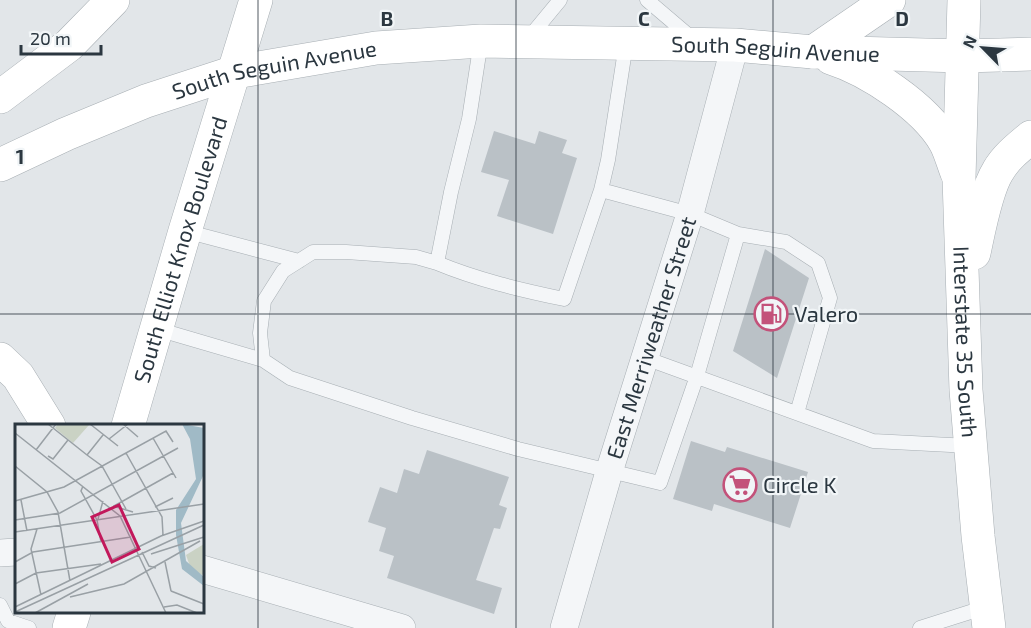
<svg xmlns="http://www.w3.org/2000/svg" width="1031" height="628" font-family="'Exo 2',sans-serif">
<style>
.building{fill:#bac1c6}
.lines{fill:none;stroke-linecap:round;stroke-linejoin:round}
.service-casing{stroke:#a7aeb3;stroke-width:15}
.minor-casing{stroke:#a7aeb3;stroke-width:28}
.secondary-casing{stroke:#a7aeb3;stroke-width:34}
.service{stroke:#f4f6f8;stroke-width:14}
.minor{stroke:#f4f6f8;stroke-width:27}
.secondary{stroke:#fff;stroke-width:33}
.grid{fill:none;stroke:#2b3740;stroke-width:1.5;stroke-opacity:0.55}
.labels{text-anchor:middle;stroke-width:4.5;stroke-linejoin:round;paint-order:stroke}
.street-label{font-size:22px;fill:#2b3740;stroke:#f1f5f7}
.poi-label{font-size:22px;fill:#2b3740;stroke:#f1f5f7;text-anchor:start}
.inset-road{fill:none;stroke:#99a0a5;stroke-width:1.5}
.view{fill:#c2185b;fill-opacity:0.15;stroke:#c2185b;stroke-width:3}
.inset-edge{fill:none;stroke:#2b3740;stroke-width:3}
.grid-label{font-size:20px;text-anchor:middle;font-weight:bold;fill:#2b3740;stroke:#f1f5f7;stroke-width:4.5;stroke-linejoin:round;paint-order:stroke}
</style>
<rect width="100%" height="100%" fill="#e2e6e9"/>
<!-- building -->
<path class="building" d="M494,131L535,144L539,131L567,140L562,153L577,158L553,234L497,216L509,180L481,172Z
M765,249L809,278L777,378L733,351Z
M691,441L725,452L727,447L808,472L790,528L714,504L712,511L673,499Z
M427,450L509,477L499,505L507,508L500,529L494,528L476,580L502,588L494,614L387,578L394,556L379,551L386,528L368,522L380,487L397,493L404,469L419,474Z"/>
<g class="lines">
<!-- service casing -->
<g class="service-casing">
<path id="service" d="M647,0L694,40
M527,40L560,0
M481,41L469,119L451,192L437,263L416,257L346,252H313L283,271L264,301L260,333L263,360L290,378L412,418L518,449L660,483L697,376L738,234L690,214L601,190
M185,231L299,261
M738,234L786,242L818,263L830,298L797,413
M437,263C478,280 521,290 564,299L601,190L608,160L626,44
M157,329L263,360
M645,358L873,441L970,446
M0,605L8,621L29,628
M920,628L986,607"/>
</g>
<!-- minor casing -->
<g class="minor-casing">
<g id="minor">
<path d="M0,553L16,552"/>
<path d="M202,569L402,628"/>
<path id="s1" d="M564,628L609,472L690,214L735,45"/>
</g>
</g>
<!-- secondary casing -->
<g class="secondary-casing">
<g id="secondary">
<path id="s2" d="M964,0L959,178L966,390L978,536L989,628"/>
<path d="M813,52L889,0"/>
<path d="M831,58C869,70 925,107 945,142C950,151 953,163 957,173"/>
<path d="M0,97L69,45L113,0"/>
<path id="s3" d="M0,165L66,134L146,101L235,72L376,48L481,41L735,45L813,52L963,56L1031,54"/>
<path d="M974,253C979,230 986,190 998,171C1006,157 1019,147 1031,137"/>
<path d="M0,359L18,376L49,426"/>
<path id="s4" d="M128,426L185,231L256,0"/>
<path d="M69,628L74,612"/>
</g>
</g>
<!-- service -->
<use href="#service" class="service"/>
<!-- minor -->
<use href="#minor" class="minor"/>
<!-- secondary -->
<use href="#secondary" class="secondary"/>
</g>
<!-- grid -->
<path class="grid" d="M258,0V628M516,0V628M773,0V628M0,314H1031"/>
<!-- icons -->
<defs>
<g id="fuel-ring" transform="scale(1.725)"><circle r="9.5" fill="#f1f5f7" stroke="#c3527a" stroke-width="1.5"/><path d="M-5.5-6h7V0h2V4h1.3V-2.5L3-4.5l.8-.8L6-3V5H2.5V1h-1V6h-7ZM-4.2-4.7v3.2H.2V-4.7Z" fill="#c3527a"/></g>
<g id="supermarket-ring" transform="scale(1.725)"><circle r="9.5" fill="#f1f5f7" stroke="#c3527a" stroke-width="1.5"/><path d="M-6-5.5h2.5l.6 2H6L4.5 2H-2.5L-4.4-4H-6ZM-1.5 3.2a1.3 1.3 0 1 0 .1 0ZM3 3.2a1.3 1.3 0 1 0 .1 0Z" fill="#c3527a"/></g>
</defs>
<g fill-rule="evenodd">
<use href="#fuel-ring" x="771" y="314"/>
<use href="#supermarket-ring" x="740" y="485"/>
</g>
<g class="labels">
<!-- street labels -->
<g class="street-label">
<text dy="8" stroke="none"><textPath href="#s3" startOffset="796">South Seguin Avenue</textPath></text>
<text dy="8" stroke="none"><textPath href="#s3" startOffset="292">South Seguin Avenue</textPath></text>
<text dy="8" stroke="none"><textPath href="#s4" startOffset="184">South Elliot Knox Boulevard</textPath></text>
<text dy="8" stroke="none"><textPath href="#s1" startOffset="303">East Merriweather Street</textPath></text>
<text dy="8" stroke="none"><textPath href="#s2" startOffset="342">Interstate 35 South</textPath></text>
</g>
<!-- poi labels -->
<g class="poi-label">
<text x="794" y="322">Valero</text>
<text x="763" y="493">Circle K</text>
</g>
</g>
<!-- overview -->
<g transform="translate(15 424)">
<rect width="189" height="189" fill="#e2e6e9"/>
<path d="M43,0H73L74,1L58,19L40,4ZM189,120V149L187,151L176,145L171,131Z" fill="#cad2c4"/>
<path d="M167,0L189,4L188,52L166,99L171,137L189,153V162L167,145L161,111V86L181,55L175,15Z" fill="#a0bac6"/>
<path class="inset-road" d="M33,0L72,31M75,0L103,22M108,0L123,13M0,9L105,92L151,189M138,14L161,54M94,15L113,0M21,26L41,0M111,29L147,93L148,111M72,31L87,42L111,85M72,31L88,11M33,32L38,35L53,16M0,42L32,68L43,88L55,157M68,62L66,67L82,96L86,118M6,76L12,107M0,77L49,63L151,7L158,18M98,82L118,88M99,82L158,49M140,83L158,74M83,95L88,77M0,96L45,89L163,24M22,105L16,125L26,171M0,108L189,80M146,112L189,97M127,128L134,142L141,144M136,130L189,113M0,138L18,128L116,113M150,138L156,167M0,160L21,149L86,140M156,167L189,180M55,173L109,160L185,117M0,183L146,112M149,183L162,181L182,189M0,188L189,101M20,189L73,160"/>
<path class="view" d="M104,81L124,125L97,138L77,93Z"/>
<rect width="189" height="189" class="inset-edge"/>
</g>
<g class="grid-label">
<text x="387" y="26">B</text>
<text x="644" y="26">C</text>
<text x="902" y="26">D</text>
<text x="20" y="164">1</text>
</g>
<!-- north arrow -->
<g transform="translate(983 48) rotate(295)" stroke="#f1f5f7" stroke-width="4.5" paint-order="stroke">
<path d="M0-4.5L10 22L0 15L-10 22Z" fill="#2b3740"/>
<text y="-9" font-size="16" font-weight="bold" text-anchor="middle" fill="#2b3740">N</text>
</g>
<!-- scale -->
<path d="M21 45v9h80v-9" fill="none" stroke="#2b3740" stroke-width="3"/>
<text x="30" y="45" font-size="18" fill="#2b3740" stroke="#f1f5f7" stroke-width="4.5" paint-order="stroke">20 m</text>
</svg>
